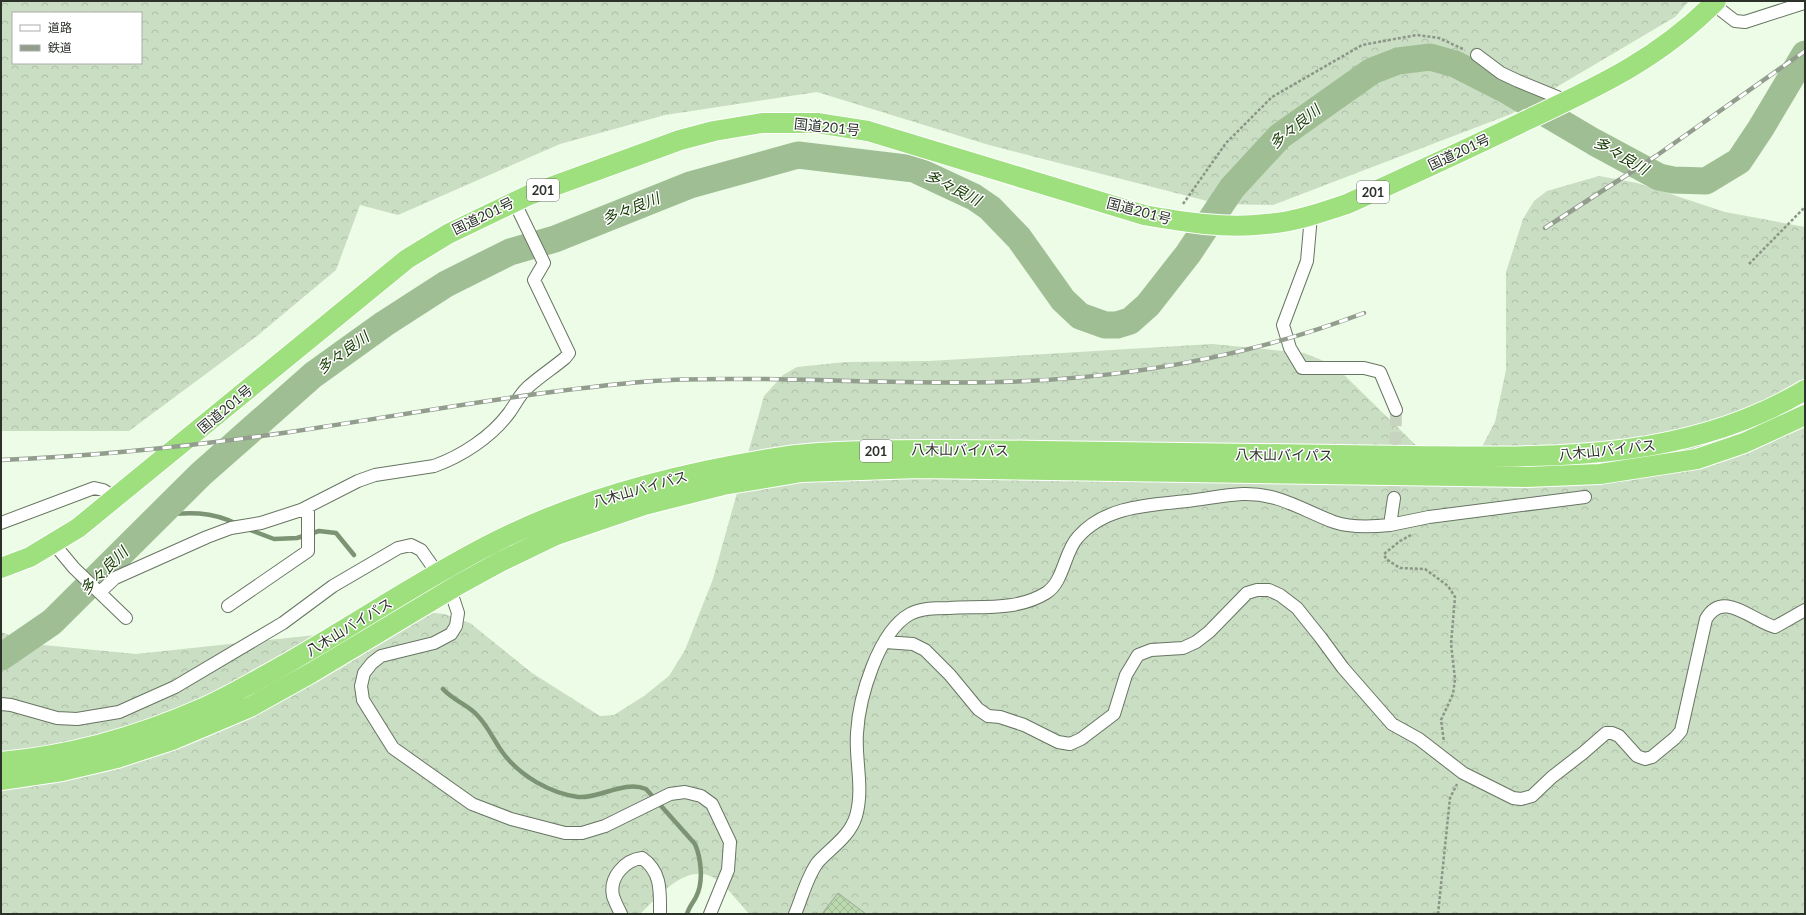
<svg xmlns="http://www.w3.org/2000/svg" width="1806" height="915" font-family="Lato,'Noto Sans JP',sans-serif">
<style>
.forest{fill:url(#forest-crowns);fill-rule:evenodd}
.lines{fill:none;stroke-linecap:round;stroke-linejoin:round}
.stream{stroke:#7d9474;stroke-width:4.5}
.river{stroke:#a0be94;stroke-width:27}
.building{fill:url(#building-cross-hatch);stroke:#9ba995}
.minor-tunnel{stroke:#c6d4c0;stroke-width:12;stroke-dasharray:12 6;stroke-linecap:butt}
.minor-casing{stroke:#677562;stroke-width:14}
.trunk-casing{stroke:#fff;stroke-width:22}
.path{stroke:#8c9688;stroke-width:2.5;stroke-dasharray:3 2;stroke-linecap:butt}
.minor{stroke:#fff;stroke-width:12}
.trunk{stroke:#9ee07e;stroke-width:20}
.rail-casing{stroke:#929d8e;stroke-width:4.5}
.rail{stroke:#fff;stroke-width:3;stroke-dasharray:9;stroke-linecap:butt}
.labels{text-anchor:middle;stroke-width:3;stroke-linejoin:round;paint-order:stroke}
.shield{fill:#fff;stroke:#6b706a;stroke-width:1}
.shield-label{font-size:13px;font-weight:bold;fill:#2c322a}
.street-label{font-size:14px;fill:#2c322a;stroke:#fff}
.water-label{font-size:15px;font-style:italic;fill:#143a00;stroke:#fff}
</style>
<defs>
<pattern id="forest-crowns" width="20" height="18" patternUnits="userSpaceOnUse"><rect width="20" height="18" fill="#cadec3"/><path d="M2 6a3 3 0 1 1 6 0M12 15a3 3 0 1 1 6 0" fill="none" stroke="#aebfa8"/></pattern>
<pattern id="building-cross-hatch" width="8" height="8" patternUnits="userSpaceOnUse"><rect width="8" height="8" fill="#bad9ae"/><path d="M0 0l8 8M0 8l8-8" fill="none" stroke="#a0bb96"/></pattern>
</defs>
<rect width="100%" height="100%" fill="#ecfce6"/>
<!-- forest -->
<path class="forest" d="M1,1H1689L1675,17L1511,114L1273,205L1219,204L989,145L817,92L665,115L560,144L398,215L360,205L336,270L257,336L129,431H1ZM13,13H141V63H13Z
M1599,176L1637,183L1725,212L1805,227V914H749C740,904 732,893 722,884C692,855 661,894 640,914H1V632L33,644L136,654L326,634L406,610L444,614L470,623L532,673L600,716L614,715L644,696L669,676L685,650L713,579L764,396L783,375L797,367L846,362L929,361L1212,344L1304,353L1334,365L1431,460L1470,455L1483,445L1495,422L1506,370V272L1523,219L1534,201L1547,191Z"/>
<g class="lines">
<!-- stream -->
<path class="stream" d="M160,515C188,512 211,511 237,524
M245,528L274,539L297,538L319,531L336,533L354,555
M443,689C454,701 468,705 477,715C488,726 494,741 503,753C520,776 550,793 578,797C599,799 624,780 646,789L695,844C701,858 704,882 696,897C693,903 689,907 687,914"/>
<!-- river -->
<path class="river" d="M1,657L52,622L201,474L313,375L384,324L446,284L510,252L555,239L690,185L798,155L914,169L974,197L990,208L1019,238L1063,300L1080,316L1105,325H1117L1130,321L1148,305L1188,254L1232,188L1280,136L1372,71L1398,61L1430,57L1455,64L1506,90L1594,142L1659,177L1673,180L1706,181L1739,161L1761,128L1805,54"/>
</g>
<!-- building -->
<path class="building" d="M838,893L866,914H822Z"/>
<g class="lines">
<!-- minor-tunnel -->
<path class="minor-tunnel" d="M1394,498L1396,410"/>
<!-- minor casing -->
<g class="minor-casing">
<path id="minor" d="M1713,4L1735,21L1745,22L1804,3
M1477,55L1501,73L1518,81L1567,101
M1311,216L1307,261L1283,325L1290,348L1302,368H1364L1380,372L1396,410
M1,523L94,488L103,490L116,498
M1390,525L1429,517L1585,497
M54,544L74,568L126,618
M100,592L115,578L207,537L231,528L261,523L301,510L358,481L375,475L434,466C462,456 491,437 509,413C515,405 520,394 527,388C539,377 553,368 565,358L569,353L534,280L544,263L514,201
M453,598L458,613L456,626L451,634L434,643L381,656L372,663L364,673L361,686L363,700L393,748L472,804L511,819L565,833H582L605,826L670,794L685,792L701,796L712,804L730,842L728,870L710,914
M228,606L308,551V507
M885,642L913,644L925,650L950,675L978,709L988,716L1000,717L1024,725L1058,742L1070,744L1081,739L1114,714L1126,675L1138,655L1151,650L1183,648L1196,642L1209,632L1247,593L1257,590H1269L1280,595L1297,608L1321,638L1343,668L1392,724L1419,739L1463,773L1513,798L1521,799L1532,796L1552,777L1583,753L1606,733H1612L1619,736L1637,756L1645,759L1652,757L1675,738L1681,731L1706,619C1723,589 1752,621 1775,627L1805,610
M1,704L11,705L57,718L77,719L119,712L175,687L283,623L333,586L398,548L411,545L421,550L433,567
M621,914C618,908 615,902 613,896C609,877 625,860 642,858C662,872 660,892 660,914
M795,914C802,898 807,876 818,862C832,847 850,836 856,816C864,788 855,761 857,733C859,698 878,632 910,614C921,608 936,608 949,608C981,606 1017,611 1046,593C1064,582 1064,552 1078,537C1105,506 1149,505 1187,501C1205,499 1224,495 1243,494C1279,493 1302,510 1334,522C1351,528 1371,527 1390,525L1394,498"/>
</g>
<!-- trunk casing -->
<g class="trunk-casing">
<path id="trunk" d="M1,568L30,557L78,528L407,259L448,234L529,195L680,140L714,131L762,123H817L868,131L1144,215C1184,222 1225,229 1266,224C1294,222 1320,213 1347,204C1406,177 1466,150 1525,121C1597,87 1659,59 1716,1
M1,762C69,756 139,736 201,709C224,699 246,686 268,674C343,633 413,584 489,545C583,496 691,470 796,455C817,452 840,452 862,451C922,449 981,450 1041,451C1164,453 1287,455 1410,456C1547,457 1683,463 1805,390
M1,780L62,771L117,758L172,740L250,707L311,673L458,585L500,562L556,535L644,505L723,485L802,472L919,468L1526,477L1600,474L1697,459L1744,443L1805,415"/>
</g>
<!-- path -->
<path class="path" d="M1183,204L1226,143L1272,97L1362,45L1417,35L1439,38L1465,50
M1749,264L1805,207
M1411,535L1400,541L1384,554L1386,559L1400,568L1425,569L1448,586L1455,597L1451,644L1455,679L1453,694L1441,720L1444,742
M1438,914L1450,798L1457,784"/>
<!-- minor -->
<use href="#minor" class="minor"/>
<!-- trunk -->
<use href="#trunk" class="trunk"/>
<!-- rail casing -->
<g class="rail-casing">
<path id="rail" d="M1545,228L1656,156L1805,51
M1,460C98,456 194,446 290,432C411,414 531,391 653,381C689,378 727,379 764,379C842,380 921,384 999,382C1122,379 1248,357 1364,313"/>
</g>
<!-- rail -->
<use href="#rail" class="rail"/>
</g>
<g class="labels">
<!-- shield labels -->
<g class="shield">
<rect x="527" y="179" width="32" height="22" rx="3"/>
<rect x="1357" y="181" width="32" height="22" rx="3"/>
<rect x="860" y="440" width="32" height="22" rx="3"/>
</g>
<g class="shield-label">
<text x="543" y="195">201</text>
<text x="1373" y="197">201</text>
<text x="876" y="456">201</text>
</g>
<!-- street labels -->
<g class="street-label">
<text transform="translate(827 127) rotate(6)" y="5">国道201号</text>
<text transform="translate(1459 152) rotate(-25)" y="5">国道201号</text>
<text transform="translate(1139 211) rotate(15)" y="5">国道201号</text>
<text transform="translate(483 216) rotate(-26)" y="5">国道201号</text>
<text transform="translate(225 409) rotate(-40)" y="5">国道201号</text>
<text transform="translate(960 450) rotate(1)" y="5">八木山バイパス</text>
<text transform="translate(1607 450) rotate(-6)" y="5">八木山バイパス</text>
<text transform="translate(1284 455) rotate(1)" y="5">八木山バイパス</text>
<text transform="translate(640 489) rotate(-16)" y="5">八木山バイパス</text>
<text transform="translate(349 627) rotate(-31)" y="5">八木山バイパス</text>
</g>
<!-- water labels -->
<g class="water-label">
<text transform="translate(1295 127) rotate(-39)" y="5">多々良川</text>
<text transform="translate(1621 156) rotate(30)" y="5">多々良川</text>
<text transform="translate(953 188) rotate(27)" y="5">多々良川</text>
<text transform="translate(631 209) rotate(-22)" y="5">多々良川</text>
<text transform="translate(343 353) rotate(-36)" y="5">多々良川</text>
<text transform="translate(104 571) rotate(-45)" y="5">多々良川</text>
</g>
</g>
<!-- border -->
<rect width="1806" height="915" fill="none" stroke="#2c322a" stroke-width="4"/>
<!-- legend -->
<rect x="12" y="12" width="130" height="52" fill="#ffffff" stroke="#abadaa"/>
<rect x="20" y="25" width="20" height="6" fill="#ffffff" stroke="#abadaa"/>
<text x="48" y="32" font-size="12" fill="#2c322a">道路</text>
<rect x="20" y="45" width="20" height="6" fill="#929d8e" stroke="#abadaa"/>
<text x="48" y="52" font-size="12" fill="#2c322a">鉄道</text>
</svg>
